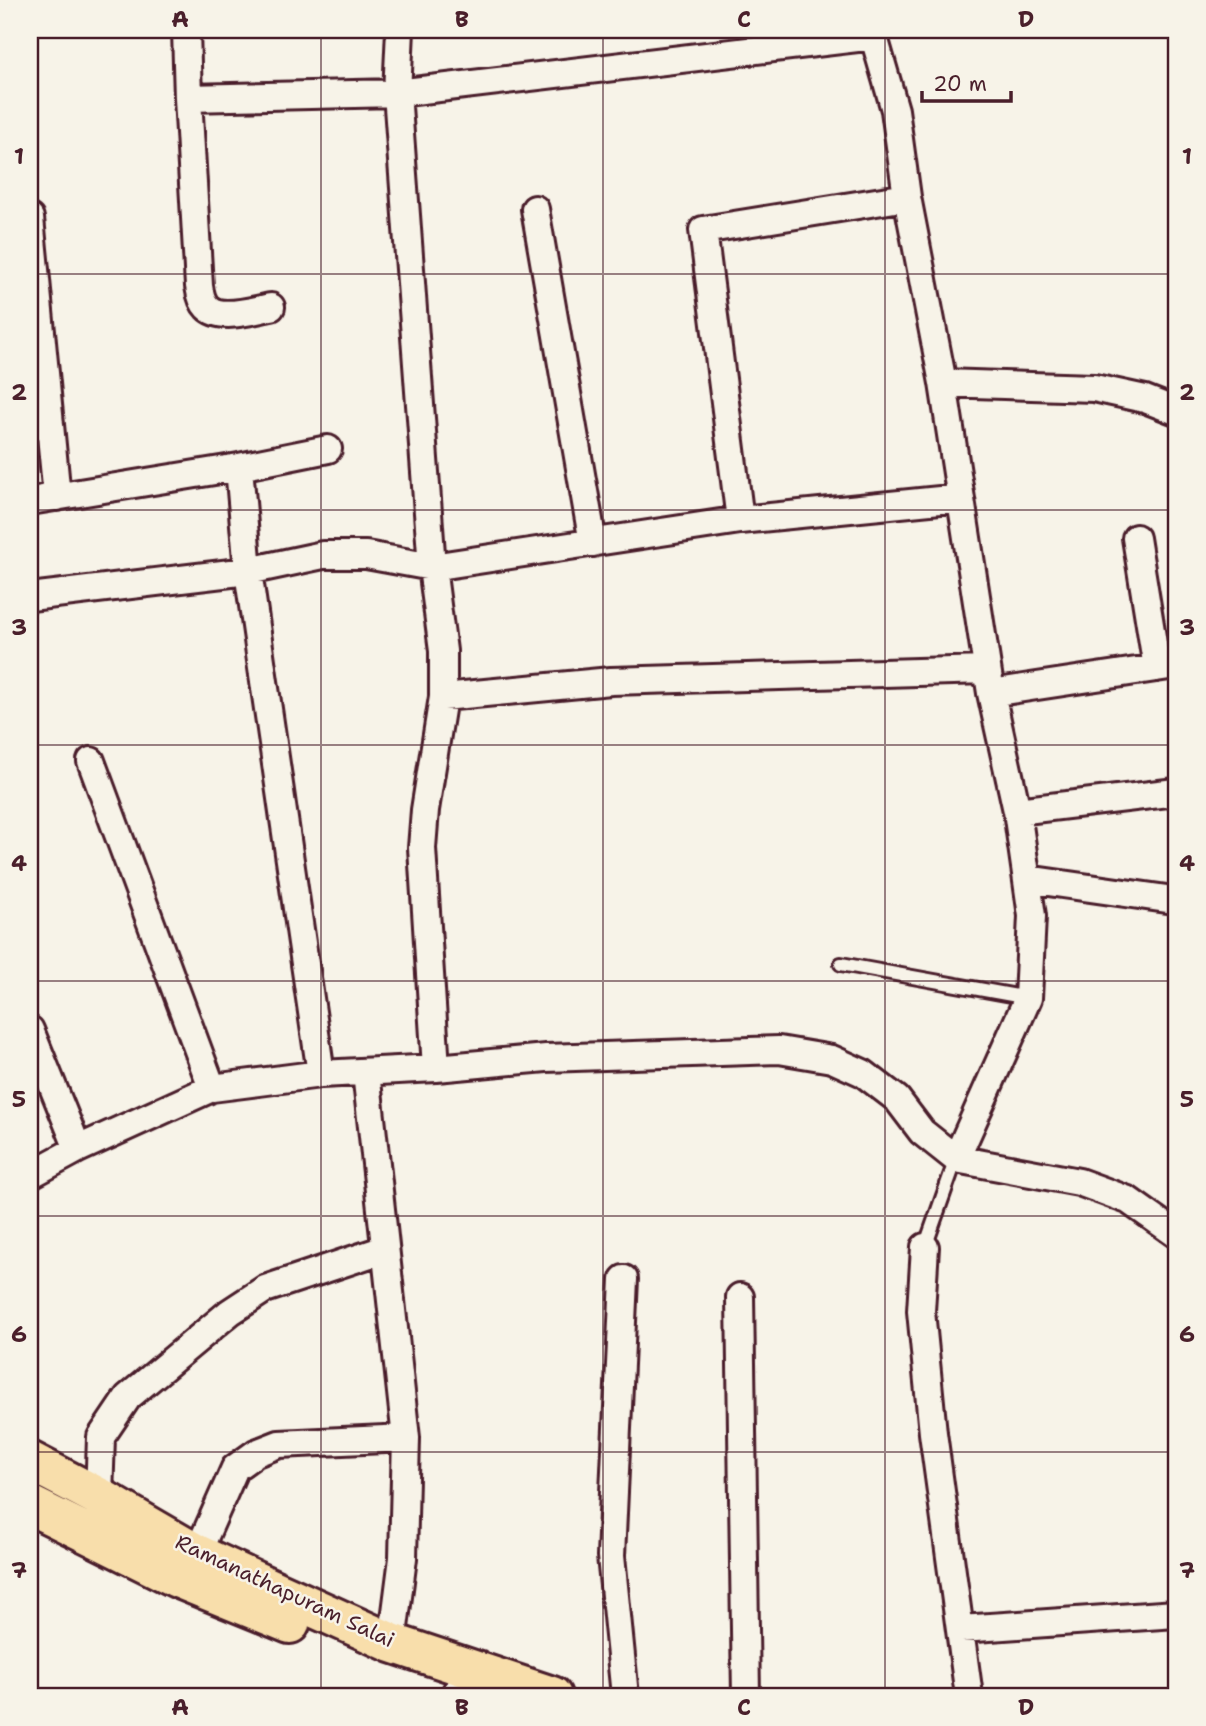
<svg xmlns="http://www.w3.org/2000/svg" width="1206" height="1726" font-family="'Shantell Sans',sans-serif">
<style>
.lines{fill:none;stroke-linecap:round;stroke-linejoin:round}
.lane-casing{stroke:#4a1f2b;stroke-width:18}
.street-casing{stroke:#4a1f2b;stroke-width:32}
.highway-casing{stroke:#4a1f2b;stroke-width:44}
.lane{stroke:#f7f3e8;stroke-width:12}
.street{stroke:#f7f3e8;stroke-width:26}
.highway{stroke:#f8deab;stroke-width:38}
.grid{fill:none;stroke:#4a1f2b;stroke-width:2;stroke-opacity:0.55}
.labels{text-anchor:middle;stroke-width:5;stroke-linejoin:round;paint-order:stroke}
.street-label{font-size:21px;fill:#4a1f2b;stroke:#f7f3e8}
.neatline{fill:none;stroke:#4a1f2b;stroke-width:2.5}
.grid-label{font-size:23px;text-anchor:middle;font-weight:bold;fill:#4a1f2b}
</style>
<rect width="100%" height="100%" fill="#f7f3e8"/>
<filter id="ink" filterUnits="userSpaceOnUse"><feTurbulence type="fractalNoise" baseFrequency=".0143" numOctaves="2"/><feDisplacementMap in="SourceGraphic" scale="14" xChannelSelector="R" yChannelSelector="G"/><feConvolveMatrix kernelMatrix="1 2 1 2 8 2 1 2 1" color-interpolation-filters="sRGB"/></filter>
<g filter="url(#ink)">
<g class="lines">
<!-- lane casing -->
<g class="lane-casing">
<path id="lane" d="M841,964L1028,998
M925,1247L956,1159"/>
</g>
<!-- street casing -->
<g class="street-casing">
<path id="street" d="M186,30L188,98L397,93L432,567L443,651V697L425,810L422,848L436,1068
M400,30L397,93L874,36
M872,30L895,110L907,197L943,383L991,693L1017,811L1032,916L1028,998L956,1159
M188,98L199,286C200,293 202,302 207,307C220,321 254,310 271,307
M535,209L593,543
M30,218L57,497
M943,383L1094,388L1145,399L1176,411
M239,467L328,449
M30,501L239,467L248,571L321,1074
M740,520L703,230L907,197
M1136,538L1157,668
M30,597L248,571L323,555H366L432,567L740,520L960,498
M991,693L1176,665
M443,697L611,681L987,670
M91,761L212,1088
M1017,811L1176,792
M1027,879L1174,900
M30,1030L78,1149
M366,1072L406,1438L403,1558L392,1643
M30,1175L78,1149L212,1088L321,1074L436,1068L546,1058L779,1050L832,1059L863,1073L897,1099L922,1132L956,1159L1079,1182L1128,1200L1176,1234
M925,1247L921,1311L933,1433L969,1696
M624,1279L611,1556L625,1696
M740,1297L746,1696
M99,1497L101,1437L128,1397L230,1312L265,1289L385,1249
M186,1567L197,1554L235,1468L256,1453L279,1444L406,1438
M961,1629L1176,1614
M455,1696L456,1692"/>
</g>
<!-- highway casing -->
<g class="highway-casing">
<path id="highway" d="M30,1461L99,1497L197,1554L279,1592L392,1643L552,1696
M30,1505L177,1578L290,1624"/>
</g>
<!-- lane -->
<use href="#lane" class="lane"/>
<!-- street -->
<use href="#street" class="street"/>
<!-- highway -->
<use href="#highway" class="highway"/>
</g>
</g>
<!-- grid -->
<path class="grid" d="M321,30V1696M603,30V1696M885,30V1696M30,274H1176M30,510H1176M30,745H1176M30,981H1176M30,1216H1176M30,1452H1176"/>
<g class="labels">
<!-- street labels -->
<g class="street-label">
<text transform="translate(285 1591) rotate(25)" y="7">Ramanathapuram Salai</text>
</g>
</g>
<!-- margin -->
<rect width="1206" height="1726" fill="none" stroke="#f7f3e8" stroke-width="77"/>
<!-- scale -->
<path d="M922 91v10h89v-10" fill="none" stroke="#4a1f2b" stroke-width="3.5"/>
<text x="933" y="91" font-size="21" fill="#4a1f2b" stroke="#f7f3e8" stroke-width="5" paint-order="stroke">20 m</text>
<rect x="38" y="38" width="1130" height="1650" class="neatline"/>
<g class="grid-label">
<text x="180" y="27">A</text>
<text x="462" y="27">B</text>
<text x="744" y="27">C</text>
<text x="1026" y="27">D</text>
<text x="19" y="164">1</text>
<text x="1187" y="164">1</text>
<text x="19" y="400">2</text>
<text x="1187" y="400">2</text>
<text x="19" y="635">3</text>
<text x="1187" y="635">3</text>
<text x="19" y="871">4</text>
<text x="1187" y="871">4</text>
<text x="19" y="1107">5</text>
<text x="1187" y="1107">5</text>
<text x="19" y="1342">6</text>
<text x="1187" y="1342">6</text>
<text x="19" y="1578">7</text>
<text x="1187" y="1578">7</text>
<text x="180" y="1715">A</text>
<text x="462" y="1715">B</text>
<text x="744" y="1715">C</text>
<text x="1026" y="1715">D</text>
</g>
</svg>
